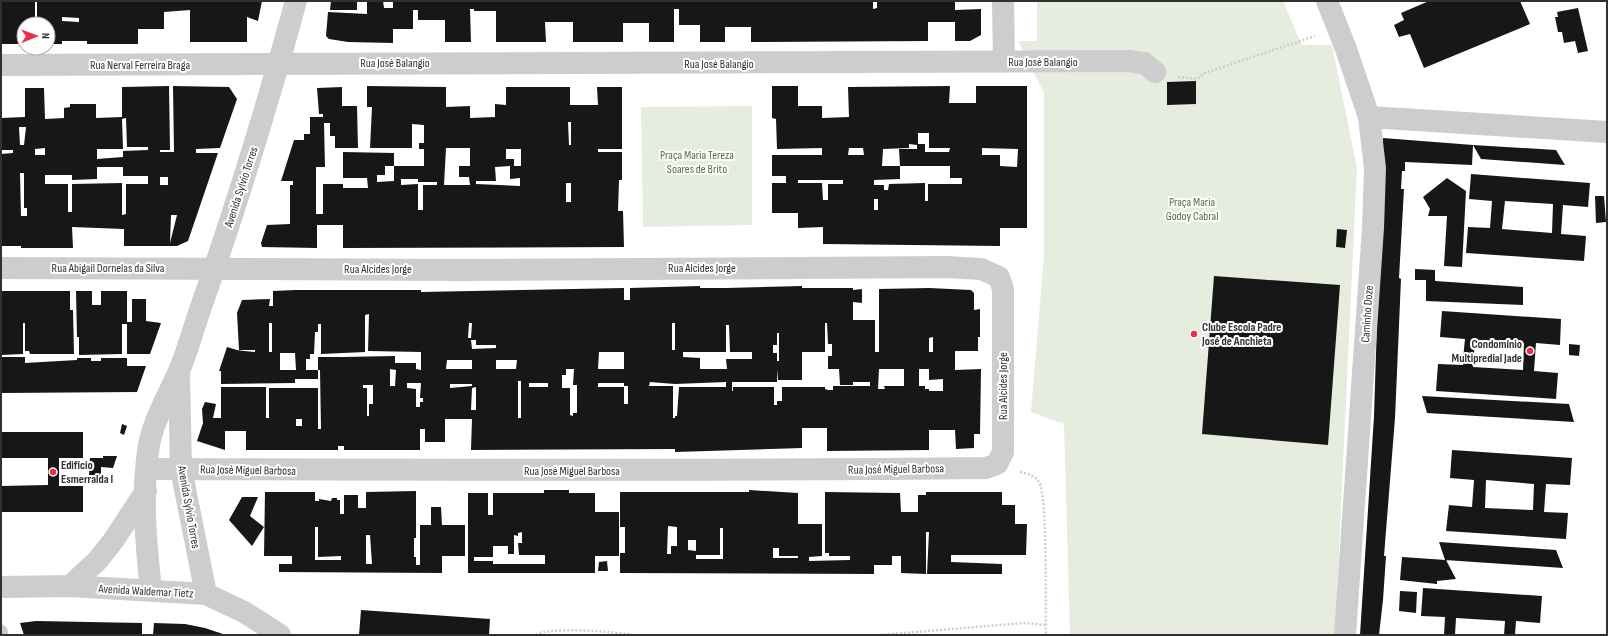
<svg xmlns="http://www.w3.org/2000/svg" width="1608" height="636" font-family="'Sofia Sans Condensed',sans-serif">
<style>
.green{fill:#e7edde}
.building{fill:#171717;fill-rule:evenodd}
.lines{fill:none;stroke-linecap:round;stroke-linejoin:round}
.path{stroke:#cdcdcd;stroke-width:2.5;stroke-dasharray:2 2;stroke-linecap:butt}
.service{stroke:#cdcdcd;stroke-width:13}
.minor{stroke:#cdcdcd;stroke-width:22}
.tertiary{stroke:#cdcdcd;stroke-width:22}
.poi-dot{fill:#e83149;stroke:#fff;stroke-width:1.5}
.labels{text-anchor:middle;stroke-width:4;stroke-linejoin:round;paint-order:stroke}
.street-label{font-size:12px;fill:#303030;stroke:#fff}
.park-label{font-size:12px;fill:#566d3c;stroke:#fff}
.poi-label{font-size:12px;font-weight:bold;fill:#303030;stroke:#fff;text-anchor:start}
</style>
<rect width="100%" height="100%" fill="#fff"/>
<!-- green -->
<path class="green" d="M1037,1H1283L1302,45H1332L1357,168L1335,635H1070L1064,424L1031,412L1044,255V93L1018,41H1037Z
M752,106V225L643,227L641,107Z"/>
<!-- building -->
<path class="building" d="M1,1H35V24H24V44H1Z
M37,1H262L258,21L247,17V42H190V10L164,12V29H138V44H87V41H62V44H48V24H37ZM62,17L79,18V22L62,21Z
M331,1H357V10H330Z
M367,1H383L384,8H393V1H873V9L877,8V1H955V10L981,9V35L970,41H955V22H928V41L751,42V27H725V42H700V25H679V9H674V42H649V23H623V42H573V22H545L546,42H496V11H474V9H470L471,42H445V20H418V10H413V29H393V43L348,42L329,39L326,36L328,12L367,14Z
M1429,1H1520L1530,24L1424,68L1410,34L1399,37L1394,25L1404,20L1401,13Z
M1578,8L1588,51L1578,53L1575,41L1564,43L1562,32H1558L1555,17H1558L1557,12Z
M1196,81V104L1167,105V82Z
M169,86L170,150H160V152H174L173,86L229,87L237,99L220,148L196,149V153H218L188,241L177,246H124V229L72,227L73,248H21V246H1V154L13,153V150H1V118L25,117V88H44L45,119L64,118V108L70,107V104H96V118L122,117V87ZM126,118L127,147H148V150L123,151V157L97,159V149H123L122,119ZM19,127H26L24,145H20ZM45,148V155H35V149ZM97,167H123V176H148V184H126V214L122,215V183L72,184V212H68V184H45V175H72V180L97,179ZM20,173H24V208H27V216H21ZM160,177H168V185H160ZM171,215H177L170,243Z
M367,86L446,87V107L470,106V118L495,117V104L506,105V87H570V105H598L597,87H622V149H598V152H622V180H619L618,211H623L624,247L343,248V225H317V248L262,247L261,243L267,225L290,224V185H293V181H281L294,140H304V134H310V117H323V114H319L317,88L342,87V106H357L358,148H335V136H330V123H324L325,167H316V214H323V184H343V188H368L367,178H343V152L394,153V166H385V175H377V182L394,181V166H424V149H419V143H424V125L412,124V148H370L372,107H367ZM568,122H571V145H569ZM446,148H470V166H459V177H469L470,185H444ZM506,149H521V166H514V159H506ZM510,166V179L520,178V186L476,184V181H496L495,167ZM401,179H418V182H437V185H423V210H418V184L401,185ZM566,183H571V202H566Z
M772,86H798V106H822V118L849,117L848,87L950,86L949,103H976V86H1027V228H1000V246L823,244V227L798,228V213H772V183H786V176H772V155H822V148L777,149L776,119L772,118ZM918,133H929V148H950L949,152H925V144H918ZM909,144L917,145V149H899L900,166H950V178H962V184H928V201H925V183L889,184L888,190H884V185H874V180L900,179V166H882L883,149L909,148ZM849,148H863L864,155H848ZM982,148L1018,149L1017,167L1000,166V155H982ZM798,180H843V184H828V200H823L822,183H798ZM874,199H878V210H874Z
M1383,138L1473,145L1472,165L1405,162V171H1402L1401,189H1404L1399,278L1401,279L1395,418L1384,556H1386L1383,600L1379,635H1360L1374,416Z
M1473,145L1556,150L1565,165L1481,159Z
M1471,174L1590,183L1588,207L1563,205L1561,234L1586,236L1584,261L1466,253L1468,227L1490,228L1492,201L1469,199ZM1505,201L1553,204L1552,233L1502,229Z
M1447,178L1466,191L1462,267L1444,266L1447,216H1428L1430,209L1423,197Z
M1595,196H1604L1606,222L1596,223Z
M1337,229L1347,230L1345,248L1336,247Z
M1415,269L1435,270V281L1523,287V305L1426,301V280H1415Z
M1214,276L1340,285L1328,445L1202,434Z
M700,286V288H726L802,286V288H853V290L862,289V303L853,302V320H875V352H879V289L929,288L971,290L974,293V310L980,309V337H978V351H955V370L981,369L980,434H974V448L956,449L955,430H929V450L827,451V428H802V448L675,452V449L471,450L472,419H445V442H425V429H420V450H344V446H338V450H246V431H225V450L197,441L203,423L202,409L205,402L216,404L213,418H221V387H266V418H269V388H318V429H321L320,370H318V379H295V383L221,384V371H219L227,347L237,350L244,351L255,352V350H239L237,313L242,300L270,299L269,306H273V291L295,290H421V292L624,288V300H630V288ZM369,314L368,351L421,352V370L416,369V363H395V356L343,357H318V370H306V359H310V354H314L315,332H318V324H321V354L365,352V315ZM269,323H272V352H269ZM469,323H472L471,338H468ZM672,323H675V350H672ZM825,323H827L828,344H832V356H828V369H839L840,385H853V382H870V386H833V390H828L825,389V387H782V401H777V405H774V387H733V391H732V382H777V369L778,380H802V352H825ZM726,325H729L730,352H752V359H726L727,369H700V358L683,357V352H726ZM777,333H779V361H777V353H773V345H777ZM933,337V352H929V338ZM471,340H476V345H496V348L472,349ZM599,352H624V369H598ZM280,353H295L296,370H280ZM447,360H472V369H446ZM496,360H517L516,369H496ZM390,369L396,370L395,386H390ZM566,369H574L573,385H577V413H573V416L570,415V388H562V375H566ZM879,369H904V386H884L885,389H878ZM919,369H929V380L943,379V391H929V389H925V386H919ZM518,381H521V418H518ZM650,382L675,384L726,382V387H679L677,416H675V418H673V386H649ZM407,383H421L420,398H423V402H420V407H416V389L407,388ZM529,383H548V387H529ZM598,383H624V386H628V404H624V387H598ZM450,384H472V386L450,388ZM363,385H373V404H369V416H367V388H363ZM476,387V410H471L472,388ZM296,419H302V426H296Z
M1,291H70V310H73L74,354H30L29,351H25V323H23V354L1,355Z
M76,291H92V305H101V291H127V322H132V299H146V321L161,323L150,354H127V324H122V354L79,355V337H77Z
M1442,311L1561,319L1560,345L1536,343L1534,371L1558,373L1556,399L1436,391L1438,364L1463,365V359L1465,339L1440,337ZM1475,340L1524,343L1523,370L1473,367Z
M1569,344L1580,345L1579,356L1569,355Z
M1,357H25V363L77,360V358H91V361H101V358H127V366H146L137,392L1,393Z
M1422,396L1569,404L1574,422L1427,413Z
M122,424L127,426L124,435L120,433Z
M1,432H83V458H59V486H83V512H1V486L48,485V458H1Z
M1452,450L1572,458L1570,485L1546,484L1544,512L1568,513L1566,539L1446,531L1449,505L1472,507L1474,480L1450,478ZM1486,480L1534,484L1533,510L1485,508Z
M103,456H117L113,468L101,467V475H89L90,458H103Z
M544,490H569V493H595V512H619V556H595V573H468V493H488V515H493V493H544ZM522,532V543H518L519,555H545V564H493V561H474V557H493V546H508V554H514V535L518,536V533Z
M749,490L798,493V524H822V556L809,557V561L850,560V556H829V553H825V492L900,493L901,512H918V495H926V492H1002V505H1015V524H1027L1026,555H951V562L1002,564V574H927L929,532H926V574L901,573V556H892V565H874V574L620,573V553H625V527H620V492H749ZM668,526L677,527V546H671V554H667ZM720,528H723V559H696V555H720ZM688,540H696V551L688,550ZM773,548H779V556H798V558H773Z
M416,491V538H414V557H416V565H420V525H431V507H441L442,525H465V556H442V573L279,572V564H292V556H264L265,492H315V501H319V499L331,501L332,498H337V500H340V514H344V495H358V508H366V492ZM315,527H318V557L341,556V560H315ZM366,535H370L372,564H366Z
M242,497H258L250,516L264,527L252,546L229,520Z
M1439,542L1556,550L1563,568L1445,560Z
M1402,557L1446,560L1456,579L1437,581V584L1400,580Z
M607,561L608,571H598L599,562Z
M1423,588L1542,596L1540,623L1516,621L1515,635H1504L1505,621L1456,618L1455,635H1444L1445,617L1421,616Z
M1400,591L1417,592L1416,613L1399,611Z
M361,610L490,619L489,635H359Z
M36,621L142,623V635H24L20,623Z
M154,623L185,624L205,628L226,635H153Z"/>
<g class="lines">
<!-- path -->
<path class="path" d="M1178,77L1197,79L1205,73L1315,36
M1020,472C1027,474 1035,475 1039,482C1048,496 1045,611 1046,635
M536,635C549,626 616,632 634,635
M880,635L1024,623L1045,625"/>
<!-- service -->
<path class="service" d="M1,631L2,635"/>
<!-- minor -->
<path class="minor" d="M1003,1L1004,62
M1327,1L1346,49L1369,117L1375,168L1373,228L1345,635
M1,65L1128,61L1144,63L1155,72
M1369,117L1607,132
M1,268L461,270L946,267L981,269L999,277L1003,289V452L997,464L986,468C706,471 427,470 147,469"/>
<!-- tertiary -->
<path class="tertiary" d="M179,374L181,469L206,594
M70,586L97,561L113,541L146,491
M1,587L70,586L206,594L244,612L280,635
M151,590C146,543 141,492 149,445C154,419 168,396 179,371C188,350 194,326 202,304C237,204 268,103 296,1"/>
</g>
<!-- markers -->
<g class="poi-dot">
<circle cx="1194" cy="334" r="4"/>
<circle cx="1530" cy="351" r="4"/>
<circle cx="53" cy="472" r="4"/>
</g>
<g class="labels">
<!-- street labels -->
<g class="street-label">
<text x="1043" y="66">Rua José Balangio</text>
<text x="395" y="67">Rua José Balangio</text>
<text x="719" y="68">Rua José Balangio</text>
<text x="140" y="69">Rua Nerval Ferreira Braga</text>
<text transform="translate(241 187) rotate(-72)" y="4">Avenida Sylvio Torres</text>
<text x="108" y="272">Rua Abigail Dornelas da Silva</text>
<text x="702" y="272">Rua Alcides Jorge</text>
<text x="378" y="273">Rua Alcides Jorge</text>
<text transform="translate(1367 314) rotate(-86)" y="4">Caminho Doze</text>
<text transform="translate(1003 386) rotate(-90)" y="4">Rua Alcides Jorge</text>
<text transform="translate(896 469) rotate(-1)" y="4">Rua José Miguel Barbosa</text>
<text transform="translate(248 470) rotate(1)" y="4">Rua José Miguel Barbosa</text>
<text x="572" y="475">Rua José Miguel Barbosa</text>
<text transform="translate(189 507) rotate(80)" y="4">Avenida Sylvio Torres</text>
<text transform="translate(146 591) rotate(3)" y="4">Avenida Waldemar Tietz</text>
</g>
<!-- park labels -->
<g class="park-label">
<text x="697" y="159">Praça Maria Tereza<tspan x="697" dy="14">Soares de Brito</tspan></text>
<text x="1192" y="206">Praça Maria<tspan x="1192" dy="14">Godoy Cabral</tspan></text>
</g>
<!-- poi labels -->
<g class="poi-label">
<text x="1202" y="331">Clube Escola Padre<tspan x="1202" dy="14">José de Anchieta</tspan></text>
<text x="1522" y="348" text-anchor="end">Condomínio<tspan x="1522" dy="14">Multipredial Jade</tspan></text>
<text x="61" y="469">Edifício<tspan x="61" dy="14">Esmerralda I</tspan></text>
</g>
</g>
<!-- border -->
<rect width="1608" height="636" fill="none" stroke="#303030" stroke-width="4"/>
<!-- north arrow -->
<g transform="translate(36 36) rotate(89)"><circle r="19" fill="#ffffff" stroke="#acacac"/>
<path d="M0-3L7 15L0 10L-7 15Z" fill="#e83149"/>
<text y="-6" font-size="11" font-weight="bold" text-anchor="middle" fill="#303030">N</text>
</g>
</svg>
